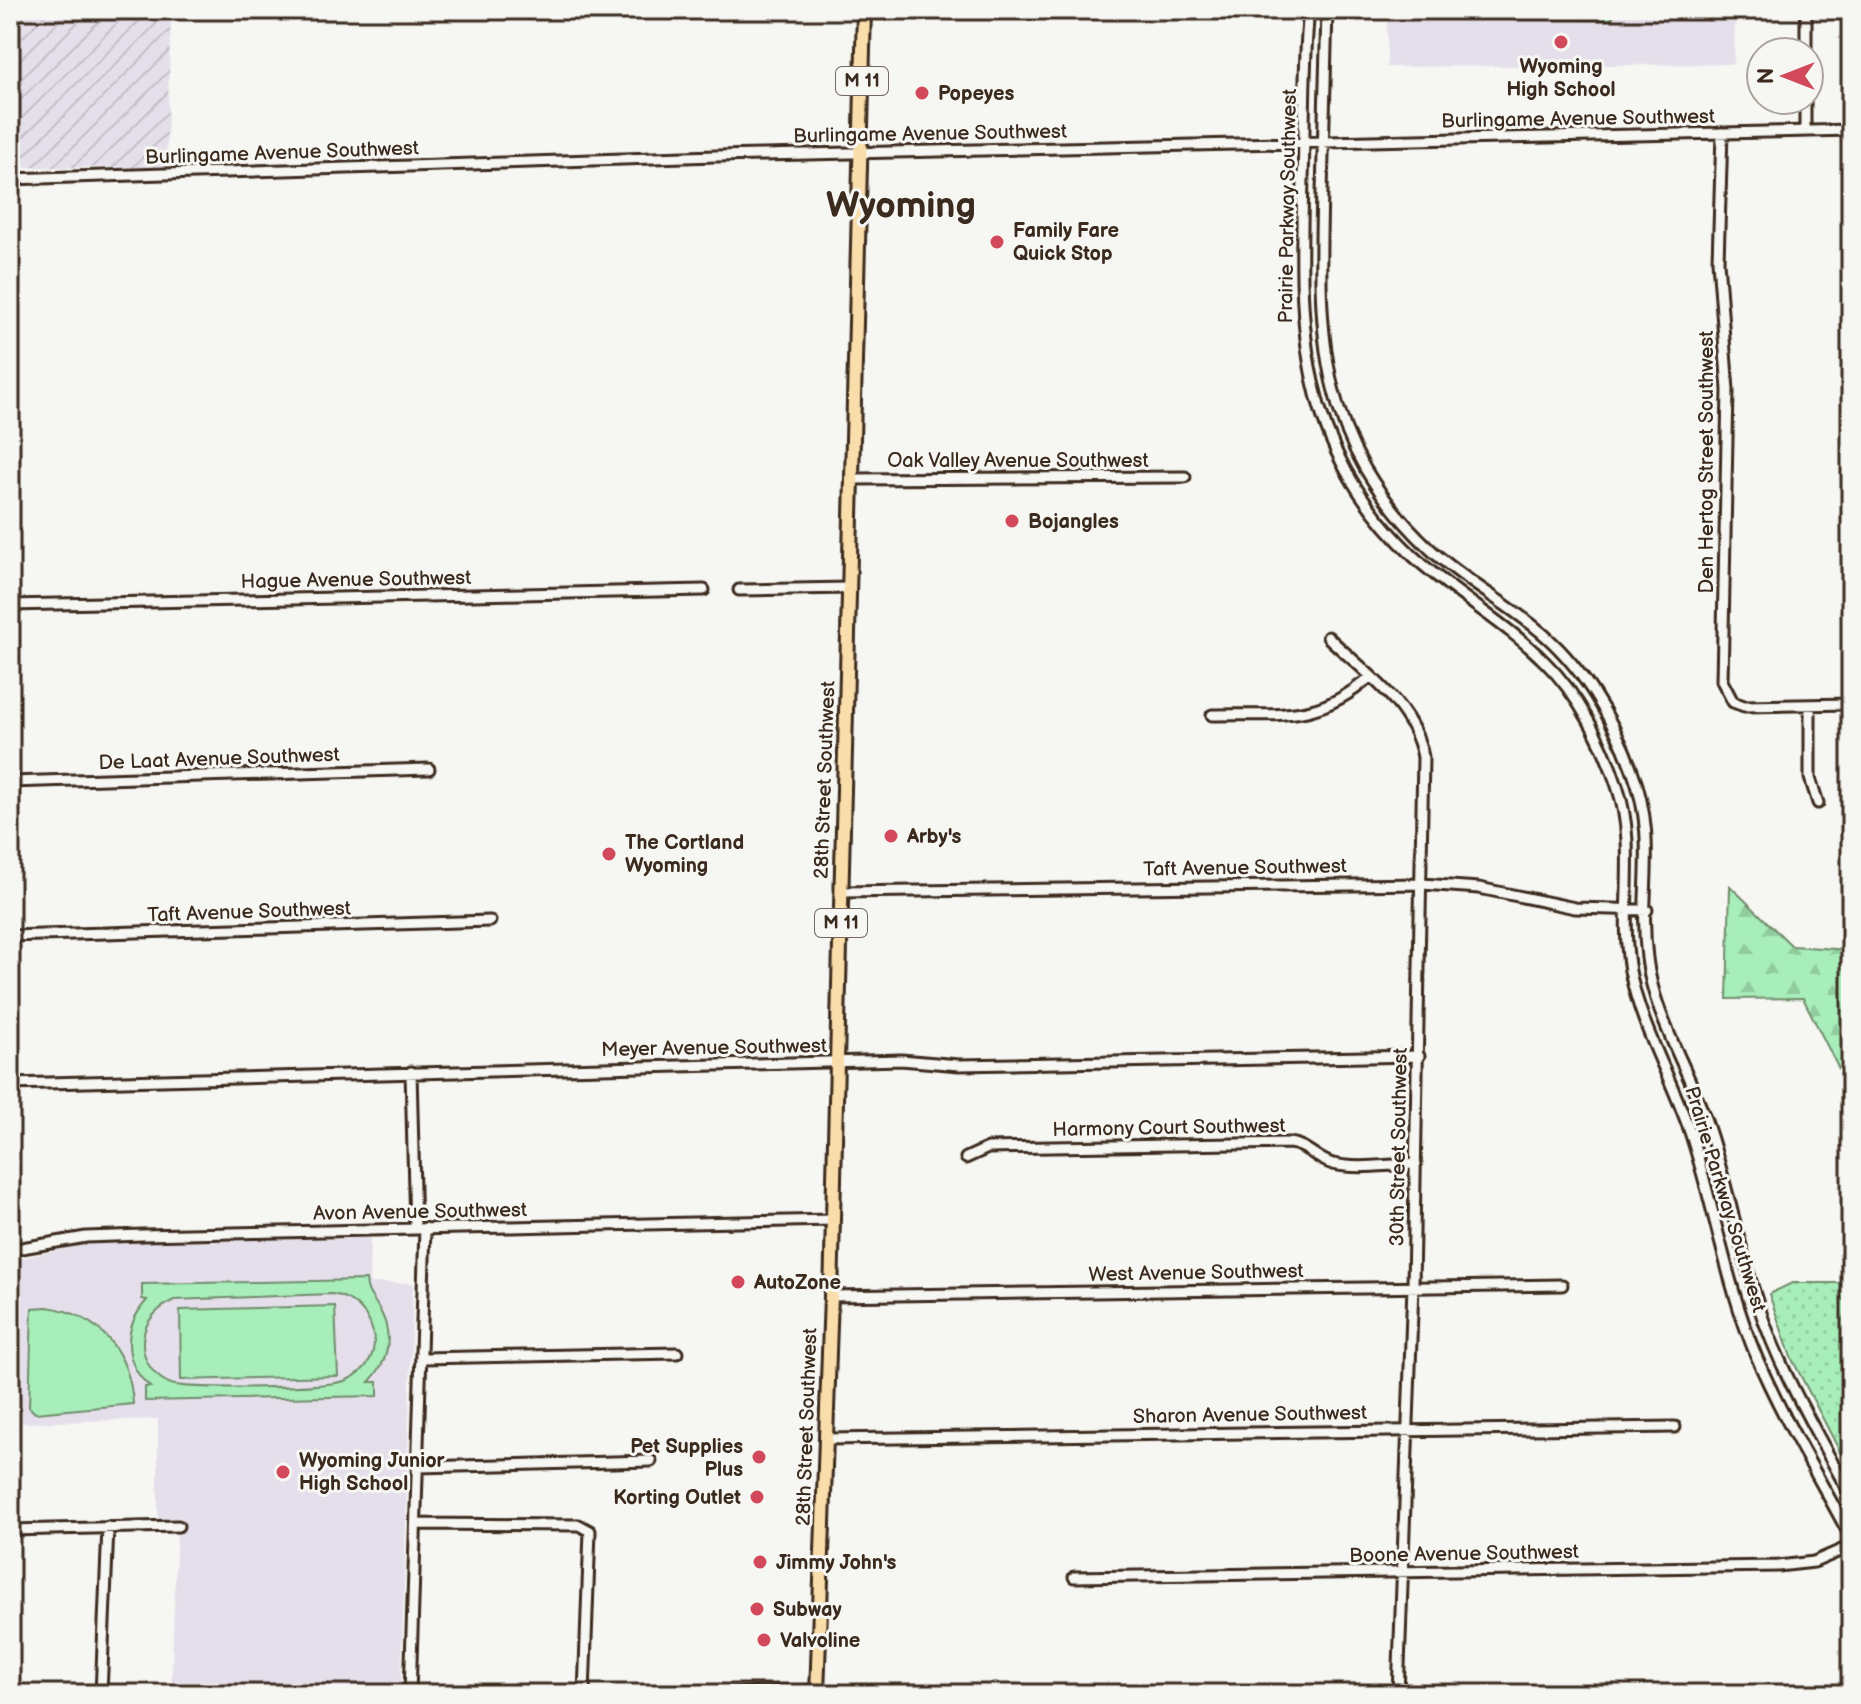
<svg xmlns="http://www.w3.org/2000/svg" width="1861" height="1704" font-family="'Balsamiq Sans',sans-serif">
<style>
.built{fill:#e5dfeb}
.industrial{fill:url(#industrial-furrows)}
.forest{fill:url(#forest-firs);stroke:#718c6c;stroke-width:2}
.park{fill:url(#park-dots);stroke:#718c6c;stroke-width:2}
.pitch{fill:#a7eeba;stroke:#718c6c;stroke-width:2;fill-rule:evenodd}
.lines{fill:none;stroke-linecap:round;stroke-linejoin:round}
.minor-casing{stroke:#3b2a1e;stroke-width:15}
.major-casing{stroke:#3b2a1e;stroke-width:18}
.minor{stroke:#f6f6f2;stroke-width:9}
.major{stroke:#f9deab;stroke-width:12}
.poi-dot{fill:#d1495b;stroke:#f6f6f2;stroke-width:3}
.labels{text-anchor:middle;stroke-width:6;stroke-linejoin:round;paint-order:stroke}
.shield{fill:#f6f6f2;stroke:#73675e;stroke-width:2}
.shield-label{font-size:18px;font-weight:bold;fill:#3b2a1e}
.poi-label{font-size:20px;font-weight:bold;fill:#3b2a1e;stroke:#f6f6f2;text-anchor:start}
.street-label{font-size:20px;fill:#3b2a1e;stroke:#f6f6f2}
.town-label{font-size:36px;font-weight:bold;fill:#3b2a1e;stroke:#f6f6f2}
</style>
<defs>
<pattern id="industrial-furrows" width="10" height="10" patternUnits="userSpaceOnUse" patternTransform="scale(2)"><rect width="10" height="10" fill="#e5dfeb"/><path d="M-1 1l2-2M0 10L10 0M9 11l2-2" fill="none" stroke="#c5c0c9"/></pattern>
<pattern id="forest-firs" width="22" height="20" patternUnits="userSpaceOnUse" patternTransform="scale(2)"><rect width="22" height="20" fill="#a7eeba"/><path d="M5 1l3.5 6h-7zM16 11l3.5 6h-7z" fill="#91cc9f"/></pattern>
<pattern id="park-dots" width="8" height="8" patternUnits="userSpaceOnUse" patternTransform="scale(2)"><rect width="8" height="8" fill="#a7eeba"/><path d="M2 2h.1M6 6h.1" fill="none" stroke="#91cc9f" stroke-width="1.8" stroke-linecap="round"/></pattern>
</defs>
<rect width="100%" height="100%" fill="#f6f6f2"/>
<filter id="ink" filterUnits="userSpaceOnUse"><feTurbulence type="fractalNoise" baseFrequency=".0125" numOctaves="2"/><feDisplacementMap in="SourceGraphic" scale="16" xChannelSelector="R" yChannelSelector="G"/><feConvolveMatrix kernelMatrix="1 2 1 2 8 2 1 2 1" color-interpolation-filters="sRGB"/></filter>
<g filter="url(#ink)">
<!-- built -->
<path class="built" d="M1334,10H1735L1734,64L1387,67V20H1334Z
M370,1238L369,1283H413L401,1694H171L177,1521H158V1419L19,1423V1259L94,1242Z"/>
<!-- industrial -->
<path class="industrial" d="M10,10H278V14L171,15L166,168L10,167Z"/>
<!-- forest -->
<path class="forest" d="M1730,886L1792,946L1850,950L1851,1093L1803,998L1727,999Z"/>
<!-- park -->
<path class="park" d="M1792,1283H1851V1473L1791,1357L1769,1294Z"/>
<!-- pitch -->
<path class="pitch" d="M1518,10H1620L1610,20L1560,19Z
M366,1280C367,1294 372,1296 378,1307C394,1333 390,1361 369,1382H378V1396L145,1401V1387H150C122,1362 123,1327 147,1300L142,1299V1284ZM332,1294C376,1301 392,1361 347,1380C331,1388 189,1390 171,1384C158,1379 147,1367 144,1353C139,1328 153,1310 174,1300Z
M335,1306L338,1376L181,1380L180,1310Z
M47,1307C99,1314 130,1353 133,1404L35,1413L29,1407L32,1308Z"/>
<g class="lines">
<!-- minor casing -->
<g class="minor-casing">
<path id="minor" d="M1309,10C1303,66 1305,123 1303,180C1299,328 1297,445 1413,556C1454,594 1505,622 1545,662C1578,694 1603,743 1617,786C1638,847 1619,909 1630,971C1641,1029 1674,1082 1692,1138C1715,1210 1727,1287 1757,1358C1783,1419 1820,1479 1851,1538
M1327,10C1325,71 1324,131 1322,192C1318,336 1317,442 1430,549C1462,579 1502,600 1536,628C1580,663 1613,718 1632,770C1659,842 1638,890 1647,958C1653,1014 1688,1068 1706,1121C1727,1181 1738,1244 1758,1304C1780,1372 1818,1434 1851,1497
M1806,52V10
M1805,130V100
M1722,133L1718,261L1728,390L1722,681L1733,702L1744,706L1851,704
M10,179L716,156L1851,130
M851,479L1185,477
M739,590L849,588
M10,605L704,590
M1328,637C1365,673 1413,704 1423,757L1413,1286L1398,1694
M1810,705V778L1818,803
M1212,715C1278,713 1317,724 1370,677
M10,782L429,769
M841,892L1422,884L1479,888L1575,908L1647,910
M10,936L490,921
M411,1072L415,1229
M10,1084L901,1060L959,1065L1419,1056
M966,1158L988,1148L1289,1143C1308,1145 1315,1159 1333,1164C1359,1170 1390,1164 1416,1164
M10,1250L86,1237L143,1235L833,1220
M831,1296L1562,1285
M423,1358L677,1353
M826,1439L1675,1427
M418,1467L651,1461
M416,1524L579,1525L590,1531L584,1694
M10,1530L178,1526
M1074,1577L1778,1566L1814,1562L1851,1546
M101,1694L108,1527
M410,1694L425,1228
M677,1694L817,1691"/>
</g>
<!-- major casing -->
<g class="major-casing">
<path id="major" d="M817,1694L831,1296L864,10"/>
</g>
<!-- minor -->
<use href="#minor" class="minor"/>
<!-- major -->
<use href="#major" class="major"/>
</g>
</g>
<!-- markers -->
<g class="poi-dot">
<circle cx="1561" cy="42" r="8"/>
<circle cx="922" cy="93" r="8"/>
<circle cx="997" cy="242" r="8"/>
<circle cx="1012" cy="521" r="8"/>
<circle cx="891" cy="836" r="8"/>
<circle cx="609" cy="854" r="8"/>
<circle cx="738" cy="1282" r="8"/>
<circle cx="759" cy="1457" r="8"/>
<circle cx="283" cy="1472" r="8"/>
<circle cx="757" cy="1497" r="8"/>
<circle cx="760" cy="1562" r="8"/>
<circle cx="757" cy="1609" r="8"/>
<circle cx="764" cy="1640" r="8"/>
</g>
<g class="labels">
<!-- shield labels -->
<g class="shield">
<rect x="836" y="67" width="52" height="28" rx="6"/>
<rect x="815" y="909" width="52" height="28" rx="6"/>
</g>
<g class="shield-label">
<text x="862" y="87">M 11</text>
<text x="841" y="929">M 11</text>
</g>
<!-- poi labels -->
<g class="poi-label">
<text x="1561" y="73" text-anchor="middle">Wyoming<tspan x="1561" dy="23">High School</tspan></text>
<text x="938" y="100">Popeyes</text>
<text x="1013" y="237">Family Fare<tspan x="1013" dy="23">Quick Stop</tspan></text>
<text x="1028" y="528">Bojangles</text>
<text x="907" y="843">Arby's</text>
<text x="625" y="849">The Cortland<tspan x="625" dy="23">Wyoming</tspan></text>
<text x="754" y="1289">AutoZone</text>
<text x="743" y="1453" text-anchor="end">Pet Supplies<tspan x="743" dy="23">Plus</tspan></text>
<text x="299" y="1467">Wyoming Junior<tspan x="299" dy="23">High School</tspan></text>
<text x="741" y="1504" text-anchor="end">Korting Outlet</text>
<text x="776" y="1569">Jimmy John's</text>
<text x="773" y="1616">Subway</text>
<text x="780" y="1647">Valvoline</text>
</g>
<!-- street labels -->
<g class="street-label">
<text transform="translate(1578 118) rotate(-1)" y="7">Burlingame Avenue Southwest</text>
<text transform="translate(930 133) rotate(-1)" y="7">Burlingame Avenue Southwest</text>
<text transform="translate(282 152) rotate(-2)" y="7">Burlingame Avenue Southwest</text>
<text transform="translate(1287 206) rotate(-89)" y="7">Prairie Parkway Southwest</text>
<text x="1018" y="467">Oak Valley Avenue Southwest</text>
<text transform="translate(1706 462) rotate(-90)" y="7">Den Hertog Street Southwest</text>
<text transform="translate(356 579) rotate(-1)" y="7">Hague Avenue Southwest</text>
<text transform="translate(219 758) rotate(-2)" y="7">De Laat Avenue Southwest</text>
<text transform="translate(824 780) rotate(-88)" y="7">28th Street Southwest</text>
<text transform="translate(1245 867) rotate(-1)" y="7">Taft Avenue Southwest</text>
<text transform="translate(249 911) rotate(-2)" y="7">Taft Avenue Southwest</text>
<text transform="translate(714 1047) rotate(-1)" y="7">Meyer Avenue Southwest</text>
<text transform="translate(1169 1127) rotate(-1)" y="7">Harmony Court Southwest</text>
<text transform="translate(1398 1147) rotate(-89)" y="7">30th Street Southwest</text>
<text transform="translate(1726 1199) rotate(73)" y="7">Prairie Parkway Southwest</text>
<text transform="translate(420 1211) rotate(-1)" y="7">Avon Avenue Southwest</text>
<text transform="translate(1196 1272) rotate(-1)" y="7">West Avenue Southwest</text>
<text transform="translate(1250 1414) rotate(-1)" y="7">Sharon Avenue Southwest</text>
<text transform="translate(806 1427) rotate(-88)" y="7">28th Street Southwest</text>
<text transform="translate(1464 1553) rotate(-1)" y="7">Boone Avenue Southwest</text>
</g>
<!-- town labels -->
<g class="town-label">
<text x="901" y="217">Wyoming</text>
</g>
</g>
<!-- margin -->
<rect width="1861" height="1704" fill="none" stroke="#f6f6f2" stroke-width="40"/>
<rect x="20" y="20" width="1821" height="1664" fill="none" stroke="#3b2a1e" stroke-width="3" filter="url(#ink)"/>
<!-- north arrow -->
<g transform="translate(1785 76) rotate(270)"><circle r="38" fill="#f6f6f2" stroke="#aba49d" stroke-width="2"/>
<path d="M0-6L14 30L0 20L-14 30Z" fill="#d1495b"/>
<text y="-12" font-size="22" font-weight="bold" text-anchor="middle" fill="#3b2a1e">N</text>
</g>
</svg>
